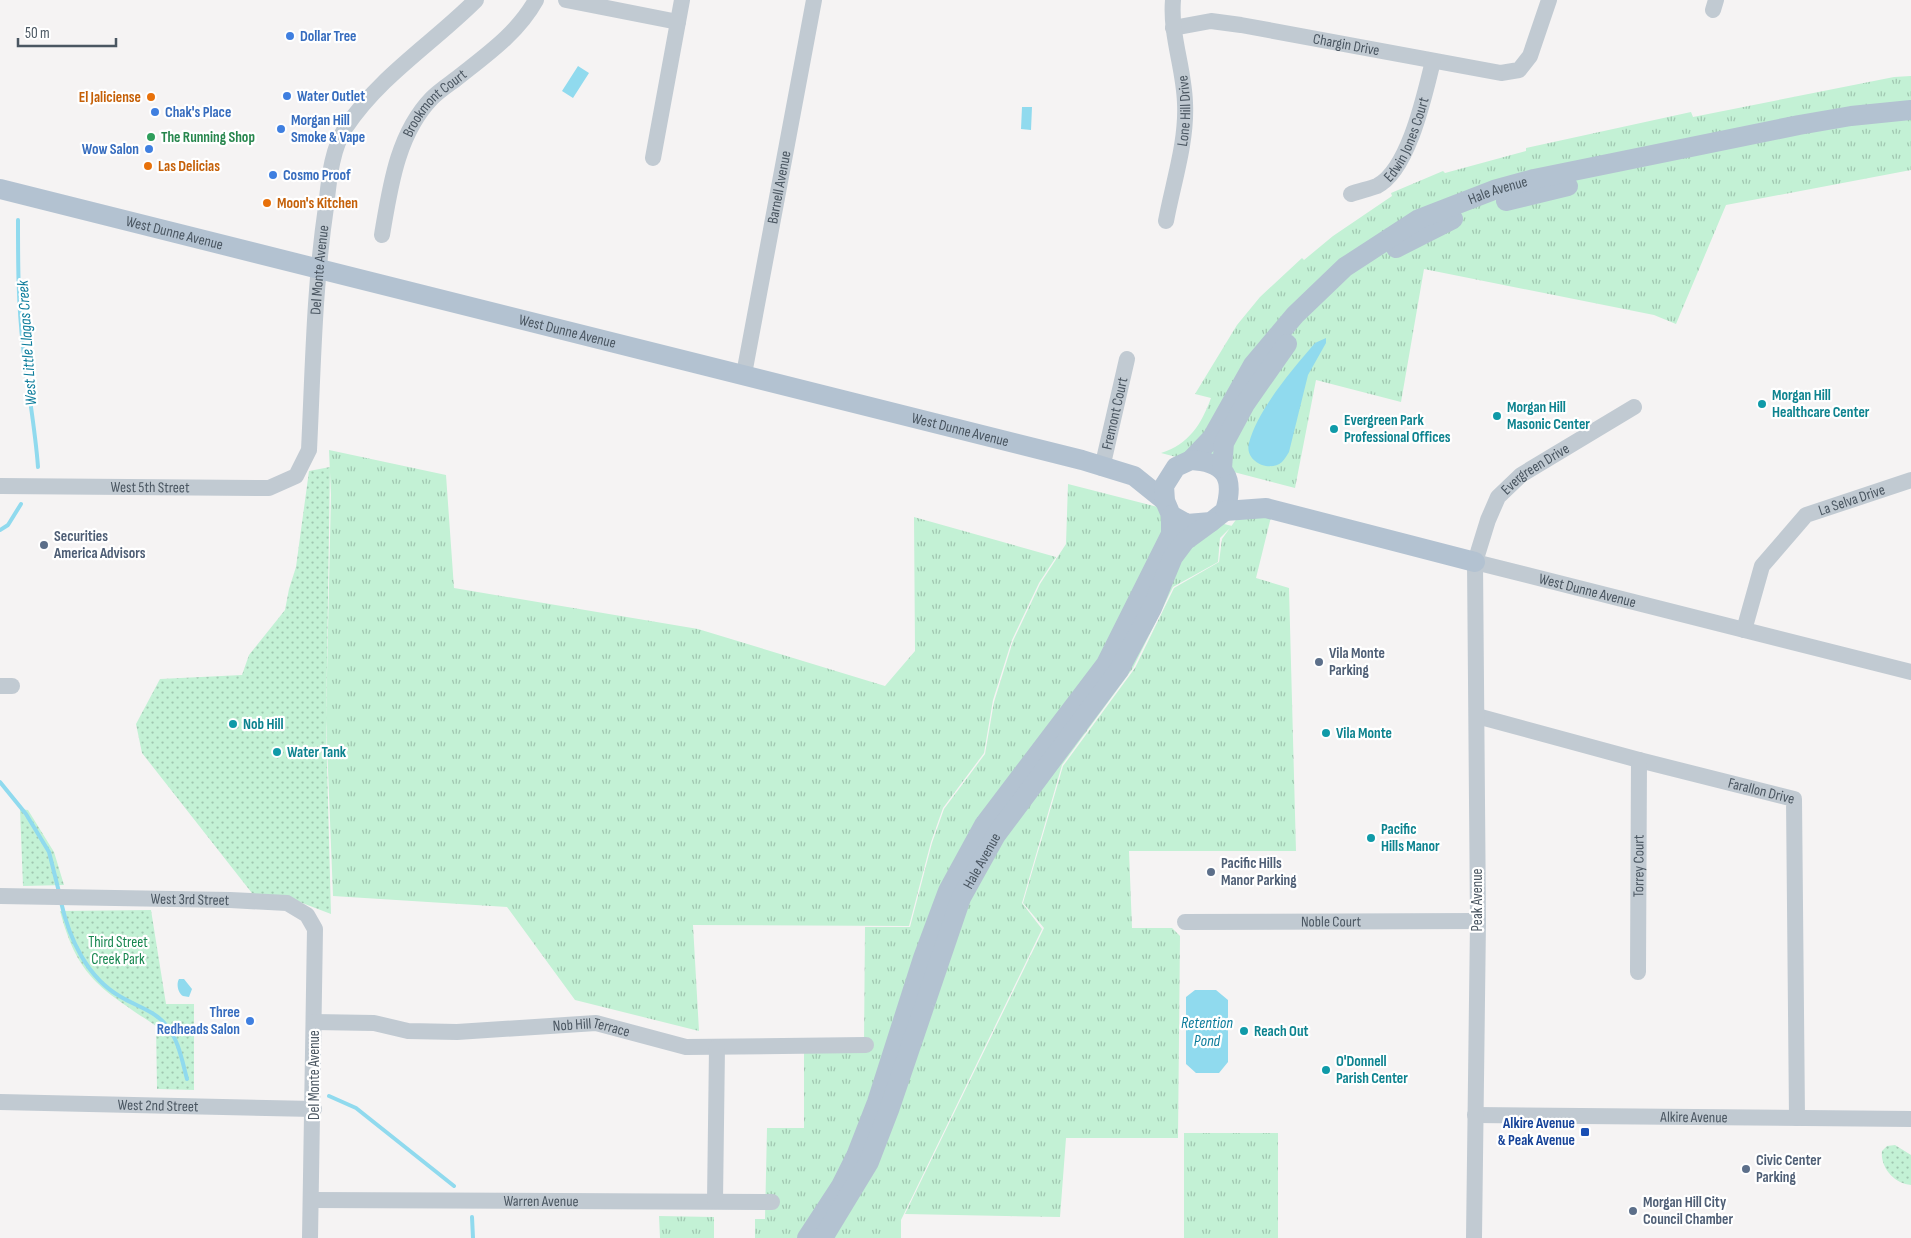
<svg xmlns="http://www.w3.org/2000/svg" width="1911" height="1238" font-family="'Sofia Sans Condensed',sans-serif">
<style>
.grass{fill:url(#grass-tufts)}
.park{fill:url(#park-dots)}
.water{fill:#90daee}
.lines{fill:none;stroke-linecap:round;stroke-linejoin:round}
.stream{stroke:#90daee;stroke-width:4}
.minor{stroke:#c1cad2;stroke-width:16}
.major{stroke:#b3c2d1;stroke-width:20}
.shop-dot{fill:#3f7fe0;stroke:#fff;stroke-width:2}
.food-dot{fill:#e8710a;stroke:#fff;stroke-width:2}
.leisure-dot{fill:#2e9e5b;stroke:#fff;stroke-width:2}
.culture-dot{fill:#0f9aa8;stroke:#fff;stroke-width:2}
.service-dot{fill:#5c6f8a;stroke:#fff;stroke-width:2}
.transit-dot{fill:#1a4fb4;stroke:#fff;stroke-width:2}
.labels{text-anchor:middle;stroke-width:4.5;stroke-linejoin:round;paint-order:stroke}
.shop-label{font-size:15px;font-weight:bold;fill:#366cbe;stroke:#fff;text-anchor:start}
.street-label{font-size:15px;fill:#4a5661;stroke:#fff}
.food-label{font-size:15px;font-weight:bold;fill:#c56008;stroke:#fff;text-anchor:start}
.leisure-label{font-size:15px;font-weight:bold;fill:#27864d;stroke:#fff;text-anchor:start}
.culture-label{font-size:15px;font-weight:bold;fill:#0d838f;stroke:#fff;text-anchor:start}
.service-label{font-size:15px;font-weight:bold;fill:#4e5e75;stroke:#fff;text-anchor:start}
.park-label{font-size:15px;fill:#17864f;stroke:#fff}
.transit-label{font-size:15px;font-weight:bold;fill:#164399;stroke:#fff;text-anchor:end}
.water-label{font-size:16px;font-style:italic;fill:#0c7c9b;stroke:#fff}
</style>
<defs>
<pattern id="grass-tufts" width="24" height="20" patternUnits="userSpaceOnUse" patternTransform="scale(1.25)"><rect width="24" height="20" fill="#c3f1d5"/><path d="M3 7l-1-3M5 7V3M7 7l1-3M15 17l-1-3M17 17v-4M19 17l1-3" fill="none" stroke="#a0c6b0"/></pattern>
<pattern id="park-dots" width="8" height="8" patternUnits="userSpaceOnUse" patternTransform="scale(1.25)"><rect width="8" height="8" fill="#c3f1d5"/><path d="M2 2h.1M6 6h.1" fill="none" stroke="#a0c6b0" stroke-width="1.8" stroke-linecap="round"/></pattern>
</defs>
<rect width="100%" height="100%" fill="#f5f3f3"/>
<!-- grass -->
<path class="grass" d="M1911,76V170L1726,205L1676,324L1654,315L1424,269L1401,402L1316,380L1295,488L1161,453C1189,444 1201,425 1211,398L1195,394L1237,325L1260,297L1302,258L1304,260L1333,236L1392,196L1391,193L1443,171L1445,173L1526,151V148L1691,112L1693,117L1894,77Z
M329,450L446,475L454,588L698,629L885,686L915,651L914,517L1056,557L1039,583L1012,640L993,700L984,753L943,808L931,842L909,926L693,925L699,1031L575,1000L507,907L333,896L326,719L331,495Z
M1068,484L1232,526L1220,538L1218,562L1173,587L1133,668L1062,765L1022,903L1042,929L901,1220V1238H755V1219H765L767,1128H804V1046L864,1045L865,927H910L932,843L944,809L985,754L994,702L1013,641L1040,584L1066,544Z
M1243,510L1271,517L1256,578L1289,588L1296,851H1129L1132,928H1172L1180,936L1178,1138H1066L1060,1217L905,1214L1044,928L1023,903L1063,766L1135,668L1174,588L1219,562L1222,539Z
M1184,1133H1278V1238H1184Z
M659,1216L714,1217V1238H660Z"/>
<!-- park -->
<path class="park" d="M330,467L326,727L331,914L297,901L255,897L142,753L136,724L160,679L242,675L249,655L285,610L289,589L296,567L309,471Z
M20,809L28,810L54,852L64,885L23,886Z
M151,910L166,1004H194V1090L157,1089L156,1026C102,989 78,979 60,911Z
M1895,1145L1911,1155V1185C1895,1184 1880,1168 1882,1151L1887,1146Z"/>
<!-- water -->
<path class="water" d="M578,66L589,73L573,98L562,91Z
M1022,107H1032L1031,130L1021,129Z
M1326,338V343L1308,375L1289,452C1287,455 1285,459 1282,462C1269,473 1244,461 1249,443C1258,409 1292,370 1315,343Z
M179,979H184L192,989L189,997L183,996C178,993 176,984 179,979Z
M1195,990H1216L1228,1000V1062L1219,1073H1196L1186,1064V997Z"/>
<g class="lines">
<!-- stream -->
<path class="stream" d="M18,220C18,262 18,304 23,346C27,386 35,426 38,467
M0,530L8,525L21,504
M0,782L26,814L49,852L59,892
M61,902C69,938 87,978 121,997C136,1006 155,1011 166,1025C179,1040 182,1061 187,1079
M329,1096L356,1108L454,1186
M472,1217L473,1238"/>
<!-- minor -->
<g class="minor">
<path d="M566,0L678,22"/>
<path d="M1713,10L1716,0"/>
<path id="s1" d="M1173,28L1211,21L1241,25L1501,73L1519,70L1530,56L1549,0"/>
<path d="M653,158L682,0"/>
<path id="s2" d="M1351,194C1359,191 1369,189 1377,186C1409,170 1425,93 1433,61"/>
<path id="s3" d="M1166,221C1173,183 1187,142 1185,103C1184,68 1170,35 1173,0"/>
<path id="s4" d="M382,235C390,188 397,134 432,98C439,91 448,85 456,79C486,55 517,34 536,0"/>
<path id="s5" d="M744,374L814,0"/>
<path id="s6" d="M1102,468L1127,359"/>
<path id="s7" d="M0,486L269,488L296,476L309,450C313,369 314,288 326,207C329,181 331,150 346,127C380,76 433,43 476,0"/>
<path id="s8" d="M1475,562L1911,672"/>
<path id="s9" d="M1744,630L1762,566L1806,515L1911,480"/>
<path d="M0,686H12"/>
<path id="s10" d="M1477,716L1639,760L1794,799L1797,1118"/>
<path id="s11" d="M0,896L230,900L287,903L307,915L315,929L310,1238"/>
<path id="s12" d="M1185,922L1478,921"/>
<path id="s13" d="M1638,972L1639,760"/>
<path id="s14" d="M314,1022L374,1023L408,1031L457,1032L596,1023L686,1047L866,1045"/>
<path id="s15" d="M0,1102L314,1109"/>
<path id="s16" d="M1475,1115L1911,1119"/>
<path id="s17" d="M311,1200L772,1202"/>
<path d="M715,1201L717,1047"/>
<path id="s18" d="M1474,1238L1478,921L1475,562L1488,520L1498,497L1521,475L1634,407"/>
</g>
<!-- major -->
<g class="major">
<path id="s19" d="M0,189L1082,460L1134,476L1165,501"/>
<path d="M1506,201L1568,186"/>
<path d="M1396,248L1453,219"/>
<path id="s20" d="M1191,460L1212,438L1253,365L1295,315L1345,267L1419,219L1494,190L1534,179L1799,125L1851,116L1911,110"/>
<path d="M1191,460C1226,462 1235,478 1225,511L1211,522L1187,524L1171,515L1165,501L1164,486L1176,467Z"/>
<path d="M1222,468L1224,443L1245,404L1287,344"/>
<path d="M1225,511L1266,508L1475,562"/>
<path d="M807,1238L841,1186L856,1156L877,1102L923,958L948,891L984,825L1106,664L1171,534V515"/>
<path id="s21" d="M823,1238L869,1162L889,1110L961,898L996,835L1119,670L1152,608L1173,557L1185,541L1211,522"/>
</g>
</g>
<!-- markers -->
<g class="shop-dot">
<circle cx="290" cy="36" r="5"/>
<circle cx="287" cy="96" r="5"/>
<circle cx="155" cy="112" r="5"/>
<circle cx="281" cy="129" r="5"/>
<circle cx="149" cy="149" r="5"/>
<circle cx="273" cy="175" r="5"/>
<circle cx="250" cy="1021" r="5"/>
</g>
<g class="food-dot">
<circle cx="151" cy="97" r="5"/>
<circle cx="148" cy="166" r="5"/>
<circle cx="267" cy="203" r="5"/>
</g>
<circle class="leisure-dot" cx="151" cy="137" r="5"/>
<g class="culture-dot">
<circle cx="1762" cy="404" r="5"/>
<circle cx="1497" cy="416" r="5"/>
<circle cx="1334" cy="429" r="5"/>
<circle cx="233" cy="724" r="5"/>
<circle cx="1326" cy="733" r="5"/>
<circle cx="277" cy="752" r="5"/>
<circle cx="1371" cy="838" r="5"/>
<circle cx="1244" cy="1031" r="5"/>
<circle cx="1326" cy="1070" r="5"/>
</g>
<g class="service-dot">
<circle cx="44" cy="545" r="5"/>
<circle cx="1319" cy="662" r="5"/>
<circle cx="1211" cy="872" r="5"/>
<circle cx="1746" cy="1169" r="5"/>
<circle cx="1633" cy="1211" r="5"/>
</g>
<rect class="transit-dot" x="1580" y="1127" width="10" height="10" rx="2.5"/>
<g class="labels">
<!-- shop labels -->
<g class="shop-label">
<text x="300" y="41">Dollar Tree</text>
<text x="297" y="101">Water Outlet</text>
<text x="165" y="117">Chak's Place</text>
<text x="291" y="125">Morgan Hill<tspan x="291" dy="17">Smoke &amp; Vape</tspan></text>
<text x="139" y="154" text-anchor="end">Wow Salon</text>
<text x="283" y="180">Cosmo Proof</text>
<text x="240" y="1017" text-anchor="end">Three<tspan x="240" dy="17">Redheads Salon</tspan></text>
</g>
<!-- street labels -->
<g class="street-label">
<text dy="5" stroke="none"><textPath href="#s1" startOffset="176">Chargin Drive</textPath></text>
<text dy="5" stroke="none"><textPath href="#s4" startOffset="146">Brookmont Court</textPath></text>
<text dy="5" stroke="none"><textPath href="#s3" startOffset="112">Lone Hill Drive</textPath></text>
<text dy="5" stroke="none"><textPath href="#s2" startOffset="84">Edwin Jones Court</textPath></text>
<text dy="5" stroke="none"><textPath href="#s5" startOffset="190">Barnell Avenue</textPath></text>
<text dy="5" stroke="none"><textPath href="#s20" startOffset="421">Hale Avenue</textPath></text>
<text dy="5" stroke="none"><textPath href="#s19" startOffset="180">West Dunne Avenue</textPath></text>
<text dy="5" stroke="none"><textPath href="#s7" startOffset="508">Del Monte Avenue</textPath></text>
<text dy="5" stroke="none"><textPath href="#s19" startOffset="585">West Dunne Avenue</textPath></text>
<text dy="5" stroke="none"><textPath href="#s6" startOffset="56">Fremont Court</textPath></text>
<text dy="5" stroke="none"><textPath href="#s19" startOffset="990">West Dunne Avenue</textPath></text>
<text dy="5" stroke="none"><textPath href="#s18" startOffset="792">Evergreen Drive</textPath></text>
<text dy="5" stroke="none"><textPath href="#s7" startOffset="150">West 5th Street</textPath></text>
<text dy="5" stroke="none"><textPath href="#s9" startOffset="182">La Selva Drive</textPath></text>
<text dy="5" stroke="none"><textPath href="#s8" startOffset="116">West Dunne Avenue</textPath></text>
<text dy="5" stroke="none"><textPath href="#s10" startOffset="294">Farallon Drive</textPath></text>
<text dy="5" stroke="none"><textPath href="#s21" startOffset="411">Hale Avenue</textPath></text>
<text dy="5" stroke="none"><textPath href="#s13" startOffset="106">Torrey Court</textPath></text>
<text dy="5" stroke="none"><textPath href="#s11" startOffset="190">West 3rd Street</textPath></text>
<text transform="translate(1477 900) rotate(-90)" y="5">Peak Avenue</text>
<text dy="5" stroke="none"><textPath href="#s12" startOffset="146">Noble Court</textPath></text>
<text dy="5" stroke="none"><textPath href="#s14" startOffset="279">Nob Hill Terrace</textPath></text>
<text transform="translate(314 1075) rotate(-90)" y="5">Del Monte Avenue</text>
<text dy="5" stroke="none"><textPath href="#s15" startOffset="158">West 2nd Street</textPath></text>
<text dy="5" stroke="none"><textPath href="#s16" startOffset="219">Alkire Avenue</textPath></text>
<text dy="5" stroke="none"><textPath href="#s17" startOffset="230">Warren Avenue</textPath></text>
</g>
<!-- food labels -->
<g class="food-label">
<text x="141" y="102" text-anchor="end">El Jaliciense</text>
<text x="158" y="171">Las Delicias</text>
<text x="277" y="208">Moon's Kitchen</text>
</g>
<!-- leisure labels -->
<g class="leisure-label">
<text x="161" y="142">The Running Shop</text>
</g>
<!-- culture labels -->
<g class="culture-label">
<text x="1772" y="400">Morgan Hill<tspan x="1772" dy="17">Healthcare Center</tspan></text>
<text x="1507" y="412">Morgan Hill<tspan x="1507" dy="17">Masonic Center</tspan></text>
<text x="1344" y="425">Evergreen Park<tspan x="1344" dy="17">Professional Offices</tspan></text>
<text x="243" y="729">Nob Hill</text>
<text x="1336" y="738">Vila Monte</text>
<text x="287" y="757">Water Tank</text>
<text x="1381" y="834">Pacific<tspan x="1381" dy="17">Hills Manor</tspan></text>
<text x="1254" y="1036">Reach Out</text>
<text x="1336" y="1066">O'Donnell<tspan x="1336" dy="17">Parish Center</tspan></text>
</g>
<!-- service labels -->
<g class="service-label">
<text x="54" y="541">Securities<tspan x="54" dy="17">America Advisors</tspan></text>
<text x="1329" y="658">Vila Monte<tspan x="1329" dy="17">Parking</tspan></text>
<text x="1221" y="868">Pacific Hills<tspan x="1221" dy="17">Manor Parking</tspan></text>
<text x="1756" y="1165">Civic Center<tspan x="1756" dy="17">Parking</tspan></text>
<text x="1643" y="1207">Morgan Hill City<tspan x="1643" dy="17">Council Chamber</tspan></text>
</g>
<!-- park labels -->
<g class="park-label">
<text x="118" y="947">Third Street<tspan x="118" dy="17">Creek Park</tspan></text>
</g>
<!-- transit labels -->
<g class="transit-label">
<text x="1575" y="1128">Alkire Avenue<tspan x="1575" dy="17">&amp; Peak Avenue</tspan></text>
</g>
<!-- water labels -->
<g class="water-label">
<text transform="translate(26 343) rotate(-94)" y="6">West Little Llagas Creek</text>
<text x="1207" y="1028">Retention<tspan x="1207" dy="18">Pond</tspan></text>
</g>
</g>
<!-- scale -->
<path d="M18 38v8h98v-8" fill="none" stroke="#4a5661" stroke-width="2.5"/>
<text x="25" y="38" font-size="15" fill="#4a5661" stroke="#ffffff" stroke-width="4" paint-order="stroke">50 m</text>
</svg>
